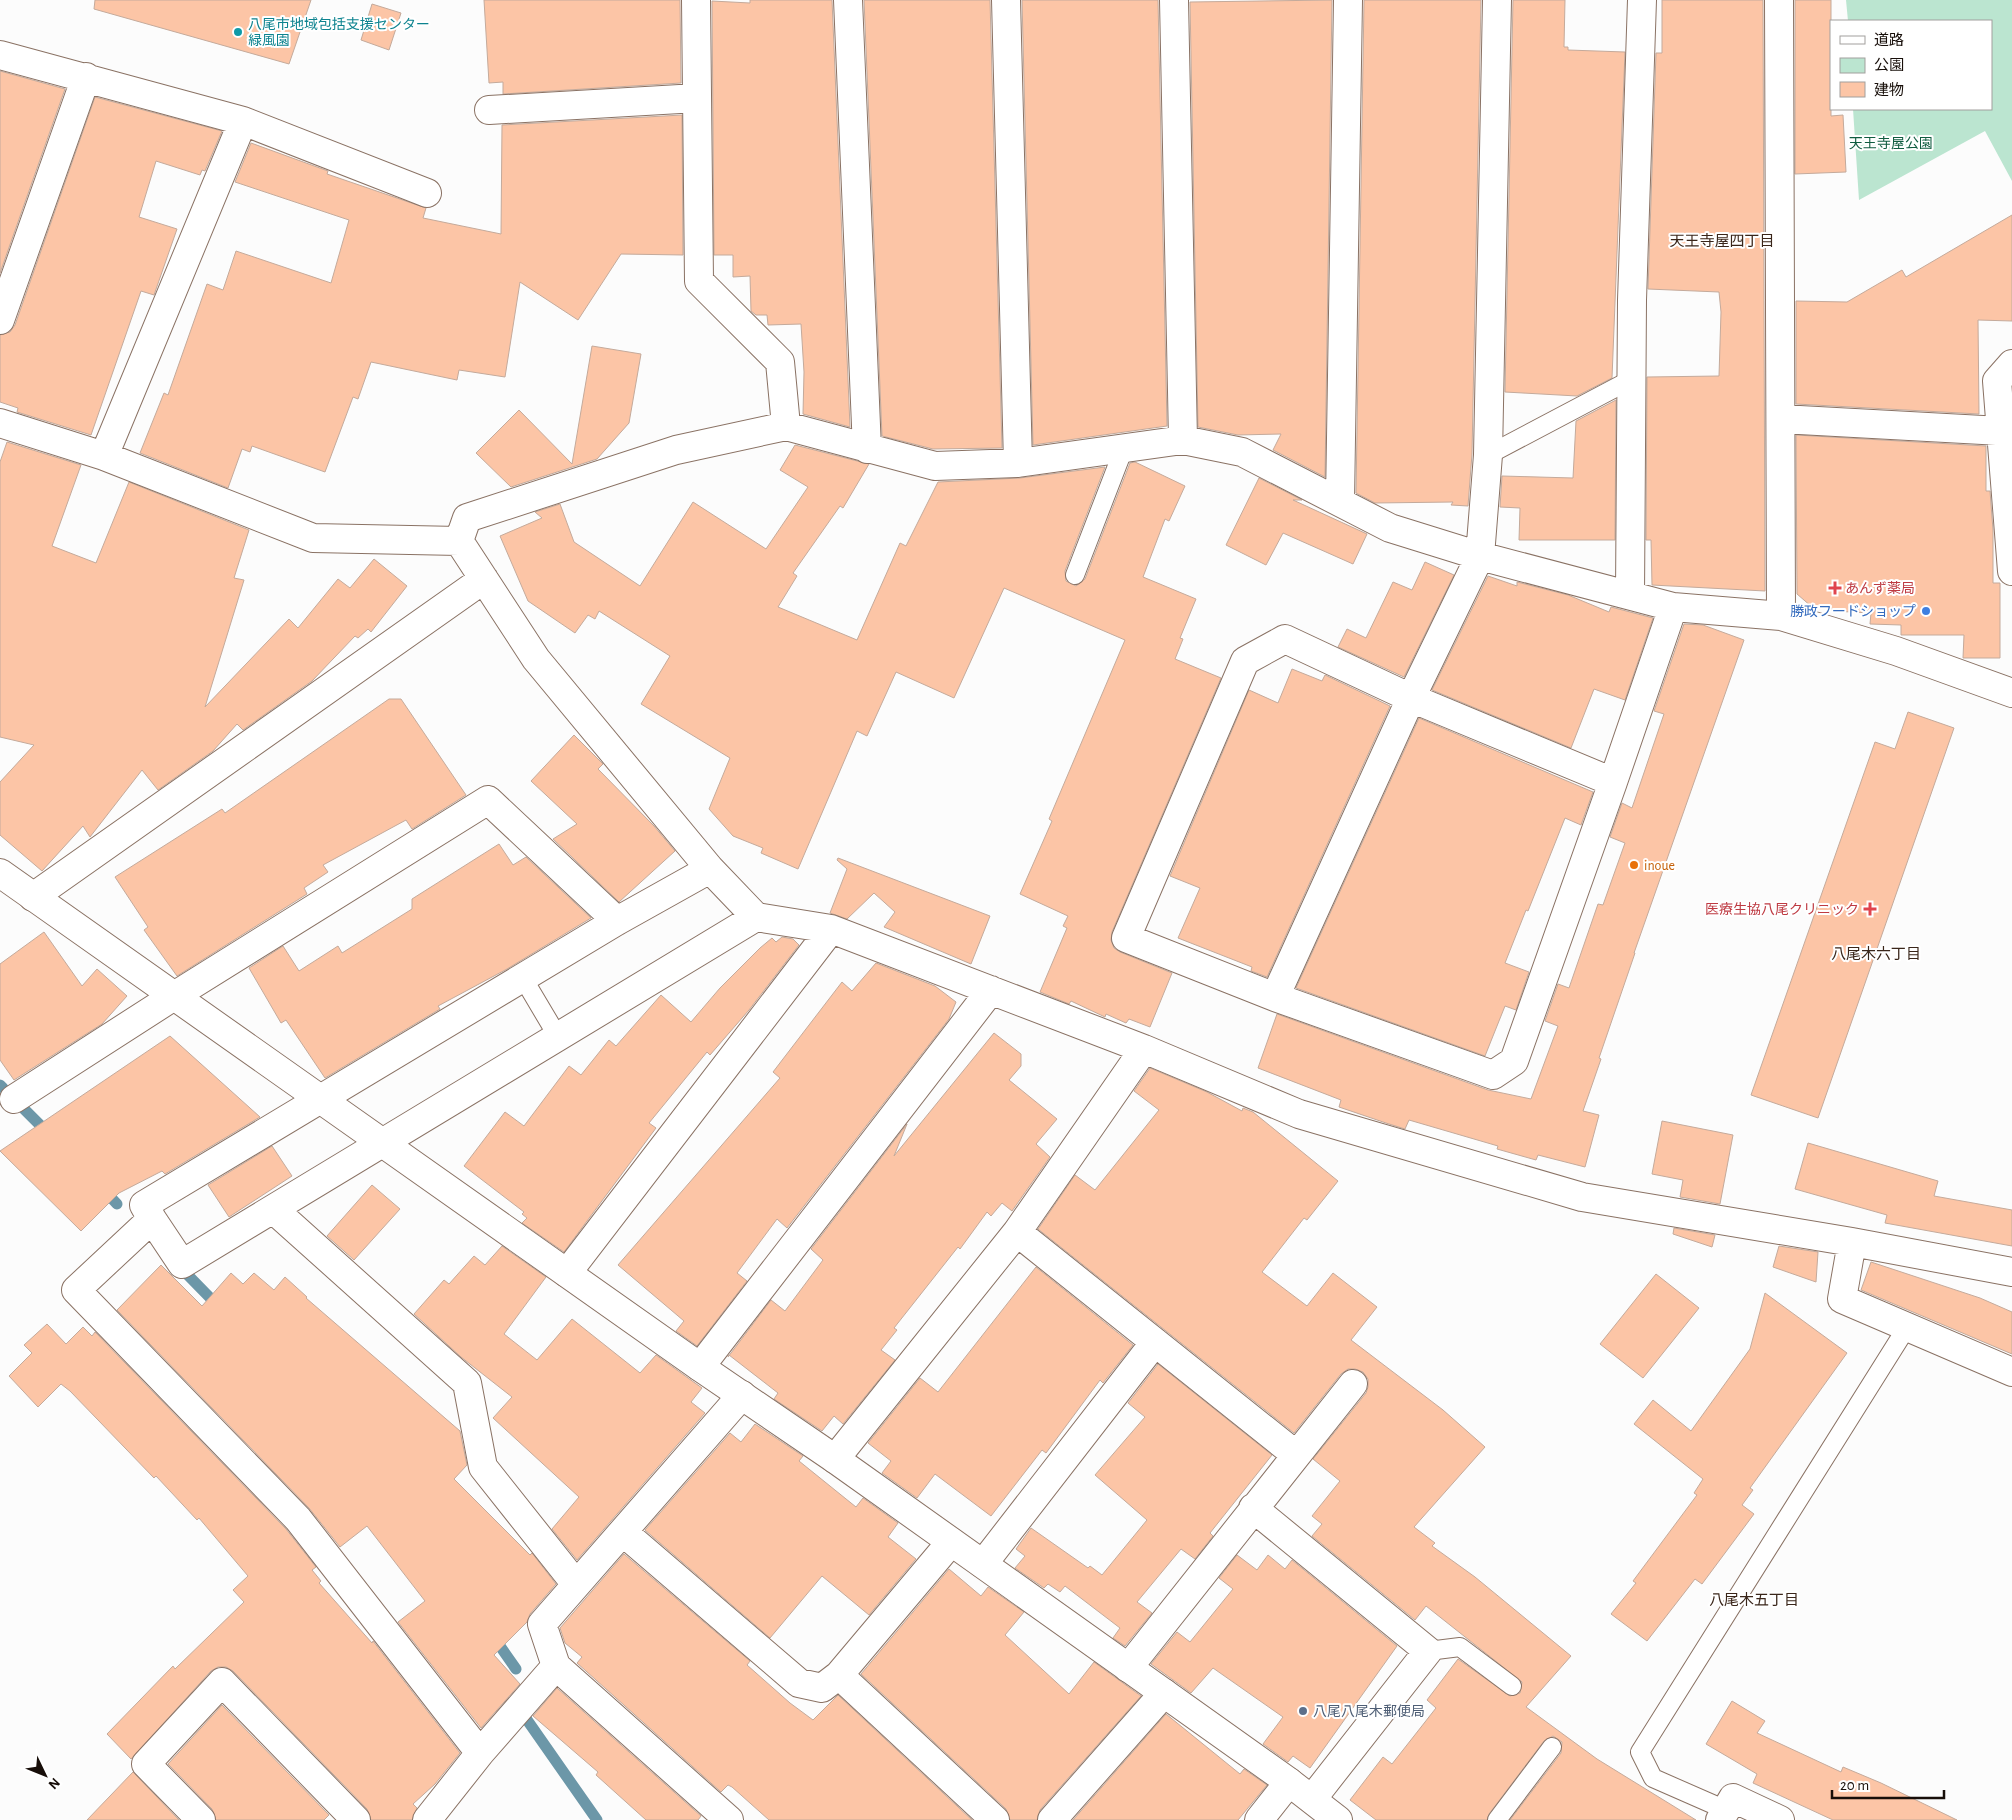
<svg xmlns="http://www.w3.org/2000/svg" width="2012" height="1820" font-family="'Alegreya Sans','Noto Sans JP',sans-serif">
<style>
.green{fill:#bbe5d0}
.lines{fill:none;stroke-linecap:round;stroke-linejoin:round}
.stream{stroke:#6c97a8;stroke-width:11}
.building{fill:#fcc5a6;stroke:#c4aa9b}
.service-casing{stroke:#8a7264;stroke-width:20}
.minor-casing{stroke:#8a7264;stroke-width:30}
.tertiary-casing{stroke:#8a7264;stroke-width:30}
.service{stroke:#fff;stroke-width:18}
.minor{stroke:#fff;stroke-width:28}
.tertiary{stroke:#fff;stroke-width:28}
.culture-dot{fill:#0f9aa8;stroke:#fff;stroke-width:2}
.health-dot{fill:#e0444e;stroke:#fff;stroke-width:2}
.shop-dot{fill:#3f7fe0;stroke:#fff;stroke-width:2}
.food-dot{fill:#e8710a;stroke:#fff;stroke-width:2}
.service-dot{fill:#5c6f8a;stroke:#fff;stroke-width:2}
.labels{text-anchor:middle;stroke-width:4;stroke-linejoin:round;paint-order:stroke}
.culture-label{font-size:14px;fill:#0d838f;stroke:#fff;text-anchor:start}
.park-label{font-size:14px;fill:#105c40;stroke:#fff}
.health-label{font-size:14px;fill:#be3a42;stroke:#fff;text-anchor:start}
.shop-label{font-size:14px;fill:#366cbe;stroke:#fff;text-anchor:end}
.food-label{font-size:14px;fill:#c56008;stroke:#fff;text-anchor:start}
.service-label{font-size:14px;fill:#4e5e75;stroke:#fff;text-anchor:start}
.neighbourhood-label{font-size:15px;fill:#3a261a;stroke:#fff}
</style>
<rect width="100%" height="100%" fill="#fcfcfc"/>
<!-- green -->
<path class="green" d="M1846,0H2012V181L1985,131L1859,200L1853,109H1991V21H1848Z"/>
<g class="lines">
<!-- stream -->
<path class="stream" d="M0,1085L3,1088
M23,1108L50,1135
M103,1189L117,1204
M179,1266L220,1308
M493,1636L516,1669
M525,1717L597,1820"/>
</g>
<!-- building -->
<path class="building" d="M95,0H311L289,64L94,9Z
M484,0H680L681,83L503,94V82L489,83Z
M750,0H832L850,427L803,414L804,372L801,324L768,325L767,315H756L751,311L750,276L733,277V255H714L712,1L750,3Z
M864,0H990L1002,448L933,449L882,436Z
M1022,0H1158L1167,426L1033,445Z
M1332,0L1325,477L1273,450L1281,434L1238,435L1198,427L1190,2Z
M1364,0H1481L1472,454L1468,506L1451,505L1453,502L1375,503L1356,493Z
M1513,0H1565L1564,47H1568V50L1625,52L1612,378L1577,396L1505,392Z
M1662,0H1763L1765,591L1652,585L1651,540H1646L1647,377L1719,376L1721,312L1719,292L1648,289L1656,53H1662Z
M1795,0H1831V116L1843,115L1846,172L1795,174Z
M372,4L401,13L389,50L361,40Z
M0,71L65,89L0,273Z
M95,97L222,131L205,171L202,170L200,175L156,161L139,217L177,229L154,295L141,291L91,435L17,412L18,408L0,402V335L10,332L15,325Z
M682,115L683,255L621,254L578,320L520,282L505,377L459,370L457,380L371,362L358,399L353,397L325,472L252,446L250,452L242,449L228,488L140,453L164,393L168,395L207,284L223,290L236,251L331,283L349,220L235,182L251,143L328,171L327,174L426,208L423,218L501,234L502,125Z
M2012,215V321L1978,320L1979,414L1796,404V301L1847,302L1902,270L1906,277Z
M592,346L641,354L629,423L597,459L511,487L476,453L519,410L572,464Z
M1616,400L1615,540H1519L1520,508L1500,507L1502,476L1573,478L1576,421Z
M1796,435L1986,446V491H1990L1993,530V583H2000V658H1963L1964,635H1901V625L1870,624L1871,613L1832,611V608L1812,607L1797,594Z
M7,442L81,465L52,546L96,563L129,482L249,530L234,578L244,580L205,707L289,619L298,628L338,579L350,588L374,559L407,586L371,632L368,629L358,638L355,636L312,681L243,730L237,724L213,751L158,790L142,770L90,837L83,826L42,871L0,835V782L34,745L0,737V462Z
M795,445L869,464L843,508L840,506L793,573L797,576L778,607L857,640L900,543L906,546L938,482L1020,478L1105,467L1065,571L1066,581L1076,586L1085,579L1130,463L1135,462L1185,486L1169,521L1165,519L1143,577L1196,599L1180,638L1183,639L1175,659L1221,678L1112,932L1111,940L1114,948L1120,952L1172,973L1150,1027L1129,1019L1126,1023L1106,1014L1105,1017L1071,1001L1069,1004L1040,992L1067,928L1063,926L1068,916L1020,894L1052,821L1049,819L1125,640L1004,588L954,698L896,672L867,736L857,731L798,869L761,853L763,848L733,836L709,809L730,758L641,704L670,656L599,611L595,619L588,615L575,633L528,601L500,536L542,518L535,512L560,504L574,542L640,586L693,502L766,549L808,487L780,470Z
M1259,478L1302,500H1293L1367,534L1353,564L1283,533L1266,565L1226,545Z
M1425,562L1454,575L1404,677L1338,647L1347,629L1366,638L1393,582L1412,590Z
M1488,576L1517,586V582L1568,595L1609,612L1611,607L1653,618L1625,700L1594,689L1571,748L1432,690Z
M1684,624L1703,625L1744,640L1634,953H1635L1599,1058L1601,1059L1583,1111L1599,1115L1585,1167L1538,1155L1536,1160L1497,1149L1498,1146L1409,1120L1405,1129L1386,1123L1339,1107L1341,1100L1258,1068L1277,1014L1488,1090L1531,1099L1558,1026L1545,1021L1558,984L1569,988L1598,904L1603,905L1625,843L1610,837L1622,803L1632,808L1664,714L1654,711Z
M1292,669L1322,681L1325,675L1390,706L1267,977L1251,971L1252,967L1178,938L1200,888L1170,876L1249,690L1278,703Z
M389,699H401L466,795L412,829L406,820L323,865L328,872L304,888L307,894L177,976L144,930L148,927L115,877L222,809L225,813Z
M1908,712L1954,728L1818,1118L1751,1095L1875,742L1895,749Z
M1419,718L1593,792L1581,825L1565,818L1528,911L1526,910L1505,963L1529,972L1516,1010L1505,1006L1485,1056L1296,988Z
M574,735L603,764L598,769L654,826L675,851L619,902L553,839L577,824L531,781Z
M499,844L513,865L526,857L591,918L507,969L438,1006L440,1009L325,1078L286,1020L281,1023L249,968L283,946L299,971L338,946L342,953L412,909V899Z
M838,858L990,916L971,964L884,927L895,912L874,893L847,919L830,913L847,869L837,860Z
M44,932L82,986L97,969L127,996L102,1024L14,1080L0,1060V964Z
M782,937L793,939L799,945L749,1010L710,1055L707,1052L649,1123L656,1128L564,1252L522,1223L527,1218L522,1214L524,1212L464,1166L505,1112L524,1126L569,1066L581,1075L609,1040L616,1046L661,995L691,1022L720,988L760,948L772,938L776,942Z
M876,963L935,986L956,1002L949,1019L787,1228L777,1219L737,1273L747,1281L697,1346L676,1331L684,1321L618,1265L780,1078L773,1072L842,982L852,991Z
M994,1033L1021,1054V1066L1009,1080L1057,1119L1036,1144L1050,1157L1012,1211L1002,1203L991,1216L987,1212L960,1249L958,1247L894,1328L897,1330L881,1350L895,1360L843,1424L834,1416L822,1431L774,1399L778,1393L729,1355L728,1357L771,1300L785,1311L823,1260L811,1249L907,1124L894,1156Z
M170,1036L260,1117L165,1174L162,1171L119,1193L81,1231L0,1151Z
M1150,1068L1207,1092L1242,1111L1243,1108L1253,1112L1338,1181L1307,1220L1304,1218L1262,1272L1307,1306L1333,1273L1377,1307L1351,1340L1443,1410L1485,1447L1414,1527L1435,1543L1432,1546L1475,1577L1571,1656L1526,1707L1597,1759L1696,1820H1510L1561,1753L1562,1742L1553,1736L1544,1741L1489,1814L1487,1820H1376L1350,1800L1383,1757L1392,1764L1436,1708L1427,1700L1458,1659L1510,1696L1520,1693L1522,1682L1426,1606L1415,1620L1312,1536L1322,1524L1312,1516L1340,1481L1313,1459L1366,1393L1368,1387V1379L1363,1372L1355,1369H1348L1341,1374L1294,1433L1038,1229L1075,1175L1095,1190L1159,1110L1134,1091Z
M1662,1121L1733,1135L1720,1204L1680,1197L1683,1180L1652,1174Z
M1808,1143L1938,1181L1934,1196L2012,1210V1246L1885,1223L1887,1215L1795,1189Z
M272,1146L292,1176L229,1217L208,1185Z
M372,1185L400,1209L354,1260L327,1236Z
M1674,1228L1715,1235L1712,1247L1673,1234Z
M502,1246L546,1277L504,1334L537,1360L572,1319L640,1373L656,1355L702,1388L691,1402L705,1413L577,1560L552,1529L579,1497L493,1418L512,1397L461,1357L414,1314L444,1280L449,1284L474,1256L485,1265Z
M1779,1246L1818,1252L1816,1282L1773,1267Z
M1871,1262L1980,1298L2012,1312V1354L1861,1290Z
M161,1265L202,1306L231,1273L243,1284L254,1273L274,1290L285,1277L307,1297L306,1298L460,1431L467,1465L454,1479L530,1555L532,1553L556,1584L530,1614L527,1622L494,1655L520,1684L481,1728L398,1622L425,1601L367,1526L340,1547L309,1508L117,1310Z
M1036,1267L1133,1345L1103,1383L1100,1380L1046,1453L1042,1450L991,1516L935,1474L917,1498L882,1473L891,1461L868,1443L920,1378L938,1392Z
M1656,1274L1699,1308L1643,1378L1600,1344Z
M1765,1293L1847,1353L1750,1488L1753,1490L1742,1505L1754,1514L1702,1584L1695,1579L1647,1641L1611,1614L1636,1583L1633,1581L1697,1495L1694,1493L1703,1479L1634,1424L1653,1400L1691,1431L1750,1349Z
M47,1324L66,1344L83,1327L92,1336L95,1332L286,1529L316,1567L312,1570L321,1581L319,1583L372,1643L373,1641L460,1753L435,1784L413,1804L417,1808L412,1820H371L367,1809L233,1671L226,1667H218L211,1671L131,1759L107,1734L173,1666L175,1669L244,1602L233,1590L248,1576L199,1518L197,1520L156,1476L154,1478L70,1391L61,1384L38,1407L9,1376L32,1353L24,1345Z
M1158,1364L1272,1455L1210,1533L1213,1536L1195,1559L1181,1549L1137,1602L1152,1613L1125,1646L1113,1638L1120,1628L1065,1586L1060,1592L1048,1584L1044,1588L1015,1568L1025,1556L1016,1549L1031,1528L1088,1568L1090,1566L1102,1575L1147,1520L1095,1475L1145,1417L1128,1403Z
M755,1424L803,1456L799,1461L856,1507L863,1498L898,1523L888,1537L916,1559L869,1615L822,1576L770,1638L645,1530L730,1433L741,1442Z
M624,1554L750,1661L747,1665L790,1703L813,1720L838,1695L972,1820H769L732,1787L728,1785L721,1792L577,1663L582,1657L565,1643L560,1628Z
M1237,1555L1257,1570L1268,1555L1285,1569L1292,1560L1397,1646L1310,1768L1293,1756L1288,1762L1263,1744L1283,1717L1213,1668L1191,1693L1151,1664L1177,1632L1190,1642L1233,1589L1219,1578Z
M949,1569L981,1596L988,1587L1024,1612L1005,1635L1069,1694L1094,1662L1141,1696L1040,1810L1037,1820H1010L1006,1809L861,1674Z
M557,1688L701,1816L698,1820H646L596,1775L598,1772L533,1716Z
M1732,1701L1765,1721L1757,1733L1841,1772L1843,1767L1881,1783L1957,1820H1833L1753,1783L1757,1774L1706,1744Z
M222,1705L329,1815L324,1820H216L212,1809L168,1764Z
M1166,1714L1240,1774L1244,1769L1267,1785L1238,1820H1073Z
M133,1772L179,1820H87Z"/>
<g class="lines">
<!-- service casing -->
<g class="service-casing">
<path id="service" d="M1488,455L1632,379
M1075,575L1124,448
M523,978L558,1037
M1428,1651L1460,1647L1512,1686
M1726,1810L1653,1778L1640,1752L1907,1327
M1497,1820L1552,1747"/>
</g>
<!-- minor casing -->
<g class="minor-casing">
<path id="minor" d="M696,0L699,281L780,362L786,426
M848,0L867,449
M1006,0L1018,463
M1174,0L1183,440
M1779,0L1781,616
M0,55L243,121L427,193
M489,110L697,98
M0,320L86,77
M2012,364L1997,381L2012,571
M1781,419L2001,431
M0,423L104,456L313,538L459,541
M104,456L243,121
M1340,501L1348,0
M459,541L536,659L710,869L756,917L831,929L1144,1049L1299,1114L1582,1197L1852,1242L2012,1272
M459,541L467,518L676,450L786,426L935,466L1018,463L1183,440L1242,452L1390,528L1480,556L1673,607L1781,616L1896,651L2012,693
M1630,595L1632,300L1642,0
M1613,782L1673,607
M33,897L484,579
M1275,997L1493,1075L1514,1061L1613,782L1411,698L1285,639L1245,661L1126,938L1275,997L1411,698L1480,556L1488,455L1497,0
M14,1099L174,996L488,800L617,921
M273,1209L467,1383L483,1467L575,1583
M152,1219L182,1264L756,917
M1017,1232L1295,1454
M1852,1242L1842,1299L2012,1372
M567,1273L831,929
M700,1367L991,990
M835,1459L1017,1232L1144,1049
M1253,1508L1428,1651L1312,1799
M623,1532L799,1683L822,1688L839,1675L951,1542
M983,1564L1155,1342
M556,1666L729,1820
M1128,1668L1353,1384
M839,1675L995,1820
M480,1753L298,1519L76,1290L152,1219L144,1205L617,921L710,869
M201,1820L146,1764L222,1682L356,1820
M427,1820L480,1753L556,1666L542,1624L742,1395
M1052,1820L1164,1693
M1259,1820L1289,1782
M1720,1820L1733,1798L1780,1820"/>
</g>
<!-- tertiary casing -->
<g class="tertiary-casing">
<path id="tertiary" d="M0,873L700,1367L835,1459L1289,1782L1338,1820"/>
</g>
<!-- service -->
<use href="#service" class="service"/>
<!-- minor -->
<use href="#minor" class="minor"/>
<!-- tertiary -->
<use href="#tertiary" class="tertiary"/>
</g>
<!-- markers -->
<circle class="culture-dot" cx="238" cy="32" r="5"/>
<g class="health-dot">
<path d="M1832.5 580.5h5v5h5v5h-5v5h-5v-5h-5v-5h5z"/>
<path d="M1867.5 901.5h5v5h5v5h-5v5h-5v-5h-5v-5h5z"/>
</g>
<circle class="shop-dot" cx="1926" cy="611" r="5"/>
<circle class="food-dot" cx="1634" cy="865" r="5"/>
<circle class="service-dot" cx="1303" cy="1711" r="5"/>
<g class="labels">
<!-- culture labels -->
<g class="culture-label">
<text x="248" y="29">八尾市地域包括支援センター<tspan x="248" dy="16">緑風園</tspan></text>
</g>
<!-- park labels -->
<g class="park-label">
<text x="1891" y="148">天王寺屋公園</text>
</g>
<!-- health labels -->
<g class="health-label">
<text x="1845" y="593">あんず薬局</text>
<text x="1859" y="914" text-anchor="end">医療生協八尾クリニック</text>
</g>
<!-- shop labels -->
<g class="shop-label">
<text x="1916" y="616">勝政フードショップ</text>
</g>
<!-- food labels -->
<g class="food-label">
<text x="1644" y="870">inoue</text>
</g>
<!-- service labels -->
<g class="service-label">
<text x="1313" y="1716">八尾八尾木郵便局</text>
</g>
<!-- neighbourhood labels -->
<g class="neighbourhood-label">
<text x="1722" y="246">天王寺屋四丁目</text>
<text x="1876" y="959">八尾木六丁目</text>
<text x="1754" y="1605">八尾木五丁目</text>
</g>
</g>
<!-- legend -->
<rect x="1830" y="20" width="162" height="90" fill="#ffffff" stroke="#a29f9d"/>
<rect x="1840" y="36" width="25" height="8" fill="#ffffff" stroke="#a29f9d"/>
<text x="1874" y="45" font-size="15" fill="#170e09">道路</text>
<rect x="1840" y="58" width="25" height="15" fill="#bbe5d0" stroke="#a29f9d"/>
<text x="1874" y="70" font-size="15" fill="#170e09">公園</text>
<rect x="1840" y="82" width="25" height="15" fill="#fcc5a6" stroke="#a29f9d"/>
<text x="1874" y="95" font-size="15" fill="#170e09">建物</text>
<!-- north arrow -->
<g transform="translate(45 1775) rotate(133)" stroke="#ffffff" stroke-width="4" paint-order="stroke">
<path d="M0-4L9 19L0 12L-9 19Z" fill="#170e09"/>
<text y="-8" font-size="14" font-weight="bold" text-anchor="middle" fill="#170e09">N</text>
</g>
<!-- scale -->
<path d="M1832 1790v8h112v-8" fill="none" stroke="#170e09" stroke-width="2.5"/>
<text x="1840" y="1790" font-size="15" fill="#170e09" stroke="#ffffff" stroke-width="4" paint-order="stroke">20 m</text>
</svg>
